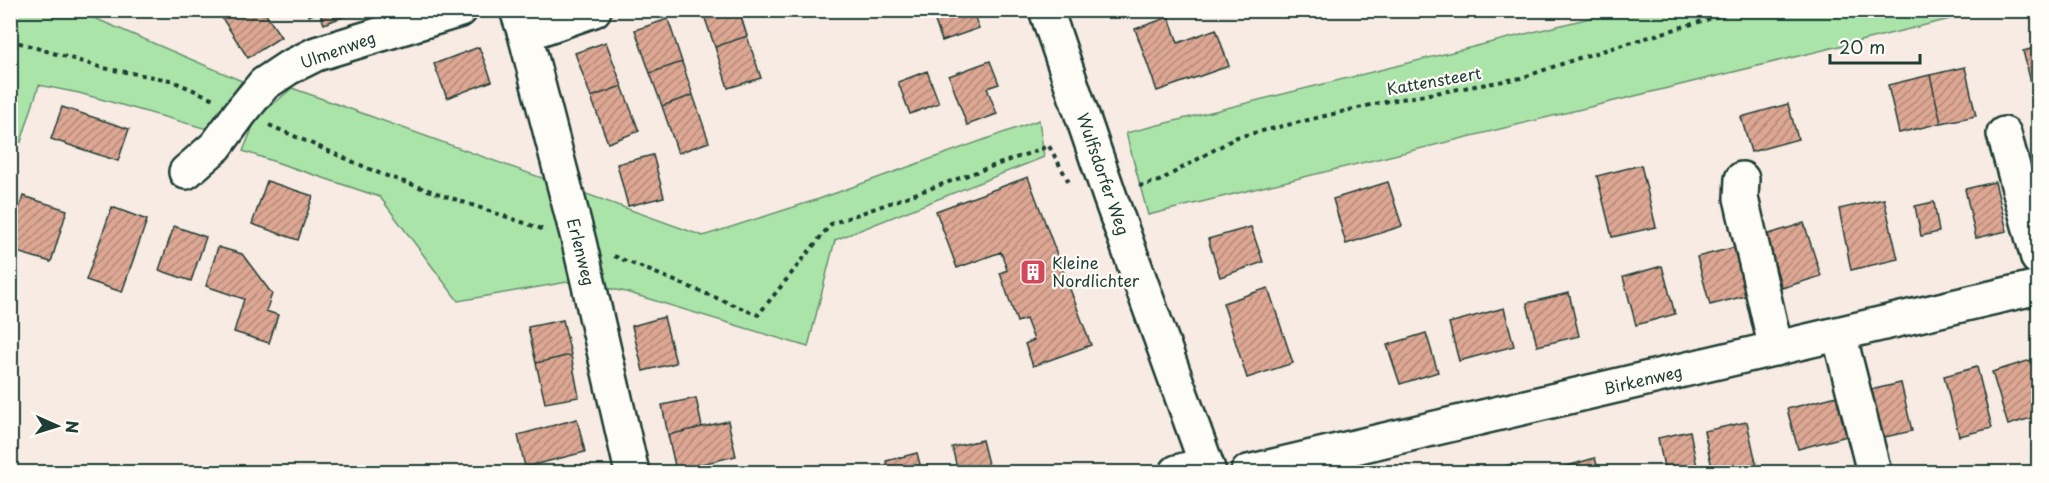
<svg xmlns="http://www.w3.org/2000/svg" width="2049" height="483" font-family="'Playpen Sans',sans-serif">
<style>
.green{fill:#abe4a8;stroke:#65906e;stroke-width:1.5}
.building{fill:url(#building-hatch);stroke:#1f3d34;stroke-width:1.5}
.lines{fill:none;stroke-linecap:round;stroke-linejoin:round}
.minor-casing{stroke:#1f3d34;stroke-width:38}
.path{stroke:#1f3d34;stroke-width:4;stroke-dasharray:4.5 4.5;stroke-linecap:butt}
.minor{stroke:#fdfcf7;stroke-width:33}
.labels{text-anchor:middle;stroke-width:4.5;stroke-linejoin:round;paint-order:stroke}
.street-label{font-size:16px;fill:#1f3d34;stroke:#fdfcf7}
.poi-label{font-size:16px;fill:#1f3d34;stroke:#fdfcf7;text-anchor:start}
</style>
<defs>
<pattern id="building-hatch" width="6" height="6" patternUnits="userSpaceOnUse" patternTransform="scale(1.5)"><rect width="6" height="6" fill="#dda794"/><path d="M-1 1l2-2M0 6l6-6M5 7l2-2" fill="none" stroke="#b3897a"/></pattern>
</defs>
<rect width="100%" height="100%" fill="#f7ebe3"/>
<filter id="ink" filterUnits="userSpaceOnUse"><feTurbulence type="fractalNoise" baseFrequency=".0167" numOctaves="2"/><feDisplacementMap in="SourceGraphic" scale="12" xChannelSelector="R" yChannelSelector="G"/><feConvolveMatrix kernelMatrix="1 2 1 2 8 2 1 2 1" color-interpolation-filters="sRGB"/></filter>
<g filter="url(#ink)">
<!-- green -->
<path class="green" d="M10,11H78L242,81L207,129L79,93L39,85L21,142L11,139Z
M1618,11H1983L1148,215L1126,133Z
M292,88L703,236L819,199L1039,120L1044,157L835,240L808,347L626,292L573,281L458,301L380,197L243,151L256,119Z"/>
<!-- building -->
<path class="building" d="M234,10H263L281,37L248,58L222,18Z
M307,10H356V12L324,24L319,11L309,16Z
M702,10H739L747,36L715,47Z
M931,10H972L979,28L942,41Z
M1169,17L1178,43L1216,29L1229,66L1157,91L1135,29Z
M668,19L682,62L650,73L635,30Z
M747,36L761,78L728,88L715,47Z
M606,42L622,86L591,97L575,53Z
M479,47L492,81L447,98L434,64Z
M2038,47V102H2036L2023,51Z
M990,61L999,84L987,88L997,114L967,125L949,76Z
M682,62L693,95L662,106L650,73Z
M1965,67L1976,116L1941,123L1930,75Z
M927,71L939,103L910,114L898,82Z
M1930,75L1941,123L1899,133L1888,85Z
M622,86L639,131L608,143L591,97Z
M693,95L709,142L678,153L662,106Z
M1788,104L1798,139L1751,152L1741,117Z
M62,107L129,129L118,161L51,139Z
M653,155L664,197L628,206L617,164Z
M1641,165L1656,227L1612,237L1597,176Z
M1028,177L1091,345L1033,366L1025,344L1034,340L1026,319L1017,322L1000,273L1007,270L1001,252L957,268L936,211Z
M267,181L313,196L298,240L252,224Z
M1388,182L1402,226L1346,244L1333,199Z
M1995,182L2007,231L1976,238L1965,189Z
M23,196L67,210L51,262L10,250V237Z
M1884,199L1898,259L1851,270L1839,209Z
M1934,202L1939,232L1921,236L1915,206Z
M112,207L147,220L122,292L86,280Z
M1804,223L1821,276L1782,288L1766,235Z
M174,226L206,237L191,281L159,270Z
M1251,227L1263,262L1220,277L1208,239Z
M218,247L242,254L272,294L266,311L278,315L269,343L234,332L244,299L206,286Z
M1736,247L1749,295L1710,305L1697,257Z
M1662,266L1675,314L1636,325L1623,277Z
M1268,288L1293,363L1247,378L1223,303Z
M1569,293L1579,336L1537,346L1527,303Z
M1504,308L1514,346L1459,361L1449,323Z
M664,317L676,363L643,371L632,326Z
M563,320L571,355L536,363L528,327Z
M1426,333L1438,372L1400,384L1387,345Z
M571,355L579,397L545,403L536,363Z
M2031,360L2038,385V416L2008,425L1992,372Z
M1977,367L1992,428L1959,436L1944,376Z
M1901,383L1912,431L1880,438L1870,390Z
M1837,396L1847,436L1798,449L1787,409Z
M696,398L702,427L668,435L662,405Z
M577,419L585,452L525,467L518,435Z
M728,421L736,456L676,470L668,435Z
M1747,422L1758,472H1713L1704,431Z
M1690,431L1698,472H1665L1658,438Z
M982,440L990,472H958L952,447Z
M917,453L922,472H889L886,461Z
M1595,458L1599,472H1546Z
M1512,464L1515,472H1484Z"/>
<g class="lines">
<!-- minor casing -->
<g class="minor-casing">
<path id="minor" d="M517,10L525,34L594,10
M1046,10L1110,197L1209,472
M525,34L579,242L632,472
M2004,134L2038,258
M186,172L216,146L241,112L264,84L288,68L316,54L460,10
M1742,179L1741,198L1776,349
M1839,334L1874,472
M1177,472L1206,464
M1248,472L2038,287"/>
</g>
<!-- path -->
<path class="path" d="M10,40L103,68L170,80L214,99
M269,125L381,174L542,229
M1139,186L1159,181L1237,137L1379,103L1521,78L1579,58L1739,10
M614,256L758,315L831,224L1049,146L1070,184"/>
<!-- minor -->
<use href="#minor" class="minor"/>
</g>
</g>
<!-- icons -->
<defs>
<g id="building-square" transform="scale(1.35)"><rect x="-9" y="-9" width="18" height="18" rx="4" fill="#d1495b" stroke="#fdfcf7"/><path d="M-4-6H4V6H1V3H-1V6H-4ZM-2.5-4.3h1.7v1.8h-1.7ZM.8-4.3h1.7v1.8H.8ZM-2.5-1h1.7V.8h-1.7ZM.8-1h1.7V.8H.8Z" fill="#fff"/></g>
</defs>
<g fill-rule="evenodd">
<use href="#building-square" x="1033" y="272"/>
</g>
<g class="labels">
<!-- street labels -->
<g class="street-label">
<text transform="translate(338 50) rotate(-20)" y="6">Ulmenweg</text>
<text transform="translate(1434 81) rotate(-10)" y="6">Kattensteert</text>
<text transform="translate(1103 174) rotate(71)" y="6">Wulfsdorfer Weg</text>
<text transform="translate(581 252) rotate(76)" y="6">Erlenweg</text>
<text transform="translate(1643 380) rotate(-13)" y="6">Birkenweg</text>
</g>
<!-- poi labels -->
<g class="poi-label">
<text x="1052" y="269">Kleine<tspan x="1052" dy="18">Nordlichter</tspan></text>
</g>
</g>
<!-- margin -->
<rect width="2049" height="483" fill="none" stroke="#fdfcf7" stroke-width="36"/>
<rect x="18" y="18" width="2013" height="447" fill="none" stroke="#1f3d34" stroke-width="2" filter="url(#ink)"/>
<!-- north arrow -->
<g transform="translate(57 426) rotate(93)" stroke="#fdfcf7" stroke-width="4.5" paint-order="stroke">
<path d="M0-4.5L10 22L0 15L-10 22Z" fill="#1f3d34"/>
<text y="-9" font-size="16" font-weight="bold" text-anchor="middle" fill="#1f3d34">N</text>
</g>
<!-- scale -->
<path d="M1830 54v9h90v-9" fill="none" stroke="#1f3d34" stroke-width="3"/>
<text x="1839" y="54" font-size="18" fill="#1f3d34" stroke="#fdfcf7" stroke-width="4.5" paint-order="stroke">20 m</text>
</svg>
